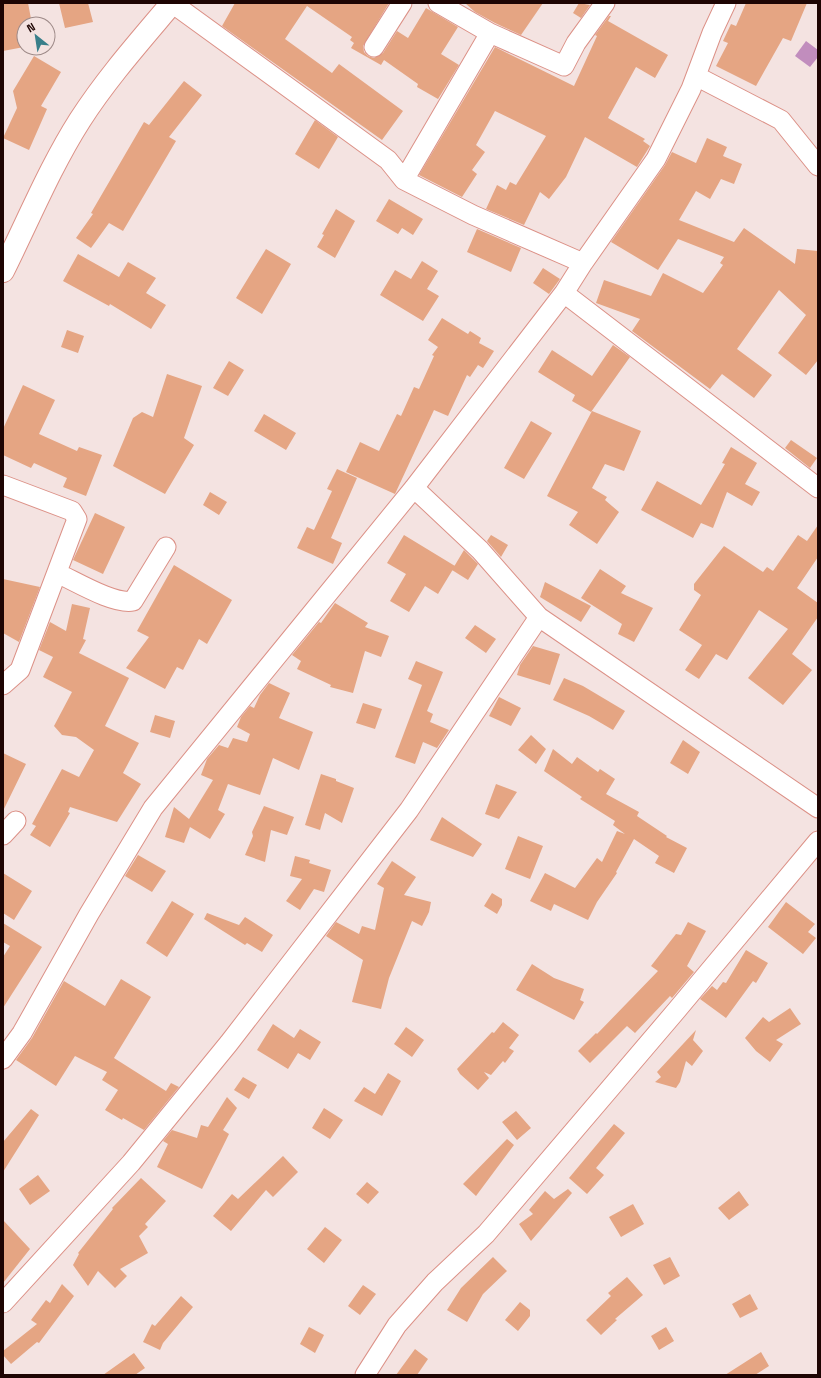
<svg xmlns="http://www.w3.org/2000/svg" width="821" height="1378" font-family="'Space Grotesk',sans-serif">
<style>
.water{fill:#c18dbd}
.building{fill:#e5a583}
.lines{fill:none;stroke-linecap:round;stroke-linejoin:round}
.minor-casing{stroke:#dc9187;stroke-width:21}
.trunk-casing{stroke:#dc9187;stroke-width:24}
.minor{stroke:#fff;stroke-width:19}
.trunk{stroke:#fff;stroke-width:22}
</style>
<rect width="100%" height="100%" fill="#f4e3e1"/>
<!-- water -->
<path class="water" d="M806,41L818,50V57L810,67L795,56Z"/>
<!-- building -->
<path class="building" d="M3,3H28L32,24H24V47L3,51Z
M59,3H88L93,22L65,28Z
M235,3H389L363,46L364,52L368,56L374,58L383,53L397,31L408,38L426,8L458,27L441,54L459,65L438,99L417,87L418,84L384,60L381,65L351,48L354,43L350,40L352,37L307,6L285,39L332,73L339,64L403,111L382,140L222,26Z
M465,3H543L521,35L495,23L475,12Z
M579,3L590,5L581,18L573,13Z
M746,3H807L791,41L783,38L756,86L716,66L728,43L723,41L731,24L736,26Z
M609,16H611L608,21L668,55L655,78L636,67L608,118L645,139L643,141L650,146L637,167L585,137L566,177L549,199L540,192L524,225L486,209L497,185L506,190L510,182L516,185L546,136L495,111L476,145L485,152L472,170L477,174L462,197L419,175L495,47L574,86L597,36L595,35Z
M34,56L61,72L41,106L47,109L29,150L3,138L17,108L13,91Z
M184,81L202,95L169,137L176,141L123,231L109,223L91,248L76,238L93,214L91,213L144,122L149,125Z
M315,120L338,137L319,169L295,154Z
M707,138L727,147L723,156L742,164L734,184L721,179L710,199L696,191L679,220L734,242L744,228L795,264L797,249L818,251V360L806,375L778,353L806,315L779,290L737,349L772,375L754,398L722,374L710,389L632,331L640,319L596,303L604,280L651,296L663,273L703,293L723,265L720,263L724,257L678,239L658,270L611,242L665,165L672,152L696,163Z
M389,199L423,219L413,235L402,228L398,234L376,221Z
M336,209L355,221L335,258L317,247L324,235L322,234Z
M477,229L521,248L511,272L467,252Z
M266,249L291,264L262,314L236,298Z
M78,254L119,277L128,262L156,278L146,293L166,305L151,329L110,304L109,306L63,281Z
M422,261L438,271L427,289L439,296L423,321L380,295L395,270L411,279Z
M543,268L560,279L549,294L533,283Z
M442,318L468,334L470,331L481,338L479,343L494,351L483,368L478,365L470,377L467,375L448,416L434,410L395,494L346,472L360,442L379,451L397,414L401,416L414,387L419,389L434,356L432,355L438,347L428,340Z
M67,330L84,336L78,353L61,347Z
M613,345L630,357L591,412L572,401L575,395L538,372L552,350L592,376Z
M229,361L244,370L228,396L213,388Z
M167,374L202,386L184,438L194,445L165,494L113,466L133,418L142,412L153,417Z
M23,385L55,400L39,434L77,451L79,447L102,455L86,496L63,487L67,478L34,463L31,468L3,455V429Z
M592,411L641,431L624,471L605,464L592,488L607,497L605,500L619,512L597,544L569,525L578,512L547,496Z
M264,414L296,433L286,450L254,431Z
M531,421L552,433L524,479L504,468Z
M791,440L817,458L810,468L785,448Z
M731,447L757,463L745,484L760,492L752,506L727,492L713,528L701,523L693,538L641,510L657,481L701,505L725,464L722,463Z
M337,469L357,478L331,538L342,543L333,564L297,548L307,527L314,530L332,491L327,489Z
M210,492L227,502L219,515L203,505Z
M95,513L125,527L103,574L73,560Z
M818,525V557L797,588L818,603V617L792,654L812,670L783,705L748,678L788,629L759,610L727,660L716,654L699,679L685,670L702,645L679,630L701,595L694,590V584L724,546L763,572L767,567L773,571L798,535L807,541Z
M404,535L455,566L438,594L425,586L409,612L390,601L406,574L387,563Z
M491,535L508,545L501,557L487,541Z
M464,550L478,564L468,580L452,570Z
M174,565L232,600L207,644L199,639L183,670L177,667L165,689L126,668L149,637L137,631Z
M600,569L626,586L621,593L653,608L634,642L618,634L622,624L581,598Z
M3,579L40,587L19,642L3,633Z
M545,582L591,606L581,622L540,597Z
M335,603L368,623L365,627L389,636L381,657L365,651L353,693L330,687L331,685L297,669L301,661L292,655L319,622L321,623Z
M72,604L90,608L83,639L86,640L79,653L129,678L105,726L139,743L123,773L141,784L117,822L70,807L68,812L70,813L50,847L30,835L36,826L32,824L62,769L79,777L94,750L76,737L62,735L54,726L72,692L43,677L53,657L39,650L50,622L66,631Z
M475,625L496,639L486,653L465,638Z
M533,646L560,654L550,685L517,675L520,665Z
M416,661L443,672L427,711L433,714L430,722L449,730L437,748L423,742L415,764L395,757L422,685L408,679Z
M564,678L583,686L625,711L613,730L589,716L553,700Z
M269,683L290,693L279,718L313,732L299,770L273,758L260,795L228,784L218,810L225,814L210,839L190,827L184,843L165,837L174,807L189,819L213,780L201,775L207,759L219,745L228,748L233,738L247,742L250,734L237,727L241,717L250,706L254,708L260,695Z
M499,697L521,708L511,726L489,716Z
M363,703L382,709L375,729L356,723Z
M155,715L175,721L170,738L150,732Z
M531,735L546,749L536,764L518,750Z
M683,740L700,752L688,774L670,763Z
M553,749L572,764L577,757L598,772L600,769L615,779L606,794L639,812L637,816L667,836L666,837L687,848L674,873L655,863L659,856L634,839L616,872L617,873L597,902L588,920L554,904L551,911L530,901L545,873L575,888L597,858L602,862L617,831L625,834L613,825L615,821L580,799L582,797L544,771Z
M3,753L26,764L3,811Z
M321,774L336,779V781L354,788L342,823L325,813L320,830L305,825Z
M496,784L517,792L499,819L485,814Z
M264,806L294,817L287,835L271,830L265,862L245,855L253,836L252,832Z
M442,817L482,844L473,857L430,840Z
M518,836L543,846L530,879L505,869Z
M138,855L166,871L152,892L125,876Z
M295,856L310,860L309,863L331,870L324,892L314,889L300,910L286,901L302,879L290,876Z
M392,861L416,877L404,895L431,902L429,912L422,926L412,921L389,978L381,1009L352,1002L363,960L326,936L336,922L359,934L362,926L375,930L384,888L377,884Z
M3,873L32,891L14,920L3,913Z
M492,893L502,899V905L497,914L484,906Z
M172,901L194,914L167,957L146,943Z
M786,902L815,924L808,932L816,938L803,954L768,927Z
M207,913L239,925L245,917L273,935L262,952L247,943L245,945L204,919Z
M688,922L706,931L687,966L694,972L672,998L670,996L635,1033L627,1026L590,1063L578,1051L596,1033L597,1034L658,971L651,966L676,934L681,935Z
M3,923L42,947L3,1008V957L10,946L3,942Z
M746,950L768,963L756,983L753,981L726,1018L700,999L712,986L717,990L723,982L726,983Z
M532,964L554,978L584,989L580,1000L584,1002L574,1020L516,990Z
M121,979L151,997L114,1058L166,1091L171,1083L179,1087L144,1130L123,1118L122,1120L105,1110L118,1090L102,1080L107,1072L75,1056L56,1086L16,1060L32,1038L64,981L105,1006Z
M790,1008L801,1024L776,1040L783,1044L770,1062L756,1051L745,1038L763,1017L769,1022Z
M503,1022L519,1035L509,1048L514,1051L505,1063L503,1061L491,1075L484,1072L489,1078L478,1090L460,1074L457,1069L492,1032L494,1033Z
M273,1024L294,1038L300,1029L321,1042L310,1060L298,1053L288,1069L257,1050Z
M406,1027L424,1040L412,1057L394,1044Z
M696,1030L693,1040L703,1051L692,1066L686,1061L680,1082L676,1088L655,1082L661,1077L657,1072Z
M388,1073L401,1081L382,1116L354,1101L364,1087L375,1094Z
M243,1077L257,1085L249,1099L234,1090Z
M227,1097L237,1108L223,1130L229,1134L202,1189L157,1167L168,1144L163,1141L172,1130L197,1138L201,1125L208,1127Z
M324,1108L343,1120L330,1139L312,1128Z
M31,1109L39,1115L3,1172V1142Z
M516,1111L531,1128L517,1140L502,1122Z
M614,1124L625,1133L596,1168L604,1175L587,1194L569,1178Z
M507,1139L514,1145L476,1196L463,1184Z
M283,1156L298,1172L273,1197L266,1190L231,1231L213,1216L232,1194L238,1199Z
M38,1175L50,1191L30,1205L19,1189Z
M141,1178L166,1201L145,1224L148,1227L139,1236L148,1253L120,1269L127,1276L115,1288L98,1271L88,1286L73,1265L79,1254L78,1253L113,1209L112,1208Z
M367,1182L379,1192L368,1204L356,1194Z
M568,1189L572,1193L531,1241L519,1224L533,1214L529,1210L545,1191L554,1199Z
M739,1191L749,1205L729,1220L718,1208Z
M633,1204L644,1224L621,1237L609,1217Z
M3,1220L30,1249L3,1283Z
M325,1227L342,1240L324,1263L307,1249Z
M493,1257L507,1271L483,1294L467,1322L447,1310L461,1288Z
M670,1257L680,1276L664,1285L653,1265Z
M627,1277L643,1295L615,1319L617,1320L601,1335L586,1320L611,1296L608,1293Z
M62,1284L74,1296L39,1343L37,1342L11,1364L3,1355V1351L37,1324L31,1320L46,1300L50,1303Z
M363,1285L376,1294L360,1315L348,1306Z
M750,1294L758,1309L740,1318L732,1304Z
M181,1296L193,1307L163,1343L160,1350L143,1342L152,1324L155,1326Z
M520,1302L530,1310V1316L518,1331L505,1320Z
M309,1327L324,1335L315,1353L300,1344Z
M666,1327L674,1341L659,1350L651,1336Z
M415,1349L428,1359L417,1375H396Z
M761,1352L769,1366L755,1375H725Z
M134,1353L145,1368L135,1375H103Z"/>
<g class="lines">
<!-- minor casing -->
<g class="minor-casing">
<path id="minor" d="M172,3L388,160L404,180L473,215L583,263
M438,3L490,33L564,66L576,43L605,3
M374,47L402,3
M696,76L781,120L818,166
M404,180L490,33
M564,293L818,488
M3,485L72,511L77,519L20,670L3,685
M414,488L480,550L539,617L818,808
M57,573C75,581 114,605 133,601L166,547
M3,835L16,821
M3,1059L22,1033L89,914L153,808L414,488L564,293L583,263L656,159L691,89L712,33L726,3
M3,1303L131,1163L229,1043L409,810L539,617
M365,1375L397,1325L435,1282L486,1234L676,1011L818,841"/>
</g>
<!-- trunk casing -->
<g class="trunk-casing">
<path id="trunk" d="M3,271C28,221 50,167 80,120C107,78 140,41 172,3"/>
</g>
<!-- minor -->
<use href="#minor" class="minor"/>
<!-- trunk -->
<use href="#trunk" class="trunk"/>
</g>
<!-- border -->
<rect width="821" height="1378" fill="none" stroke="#1e0503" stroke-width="8"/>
<!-- north arrow -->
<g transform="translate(36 36) rotate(330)"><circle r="19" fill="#f4e3e1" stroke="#9e8a88"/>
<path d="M0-3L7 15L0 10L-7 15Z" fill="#397f8a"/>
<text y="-6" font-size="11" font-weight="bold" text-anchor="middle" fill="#1e0503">N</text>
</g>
</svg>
